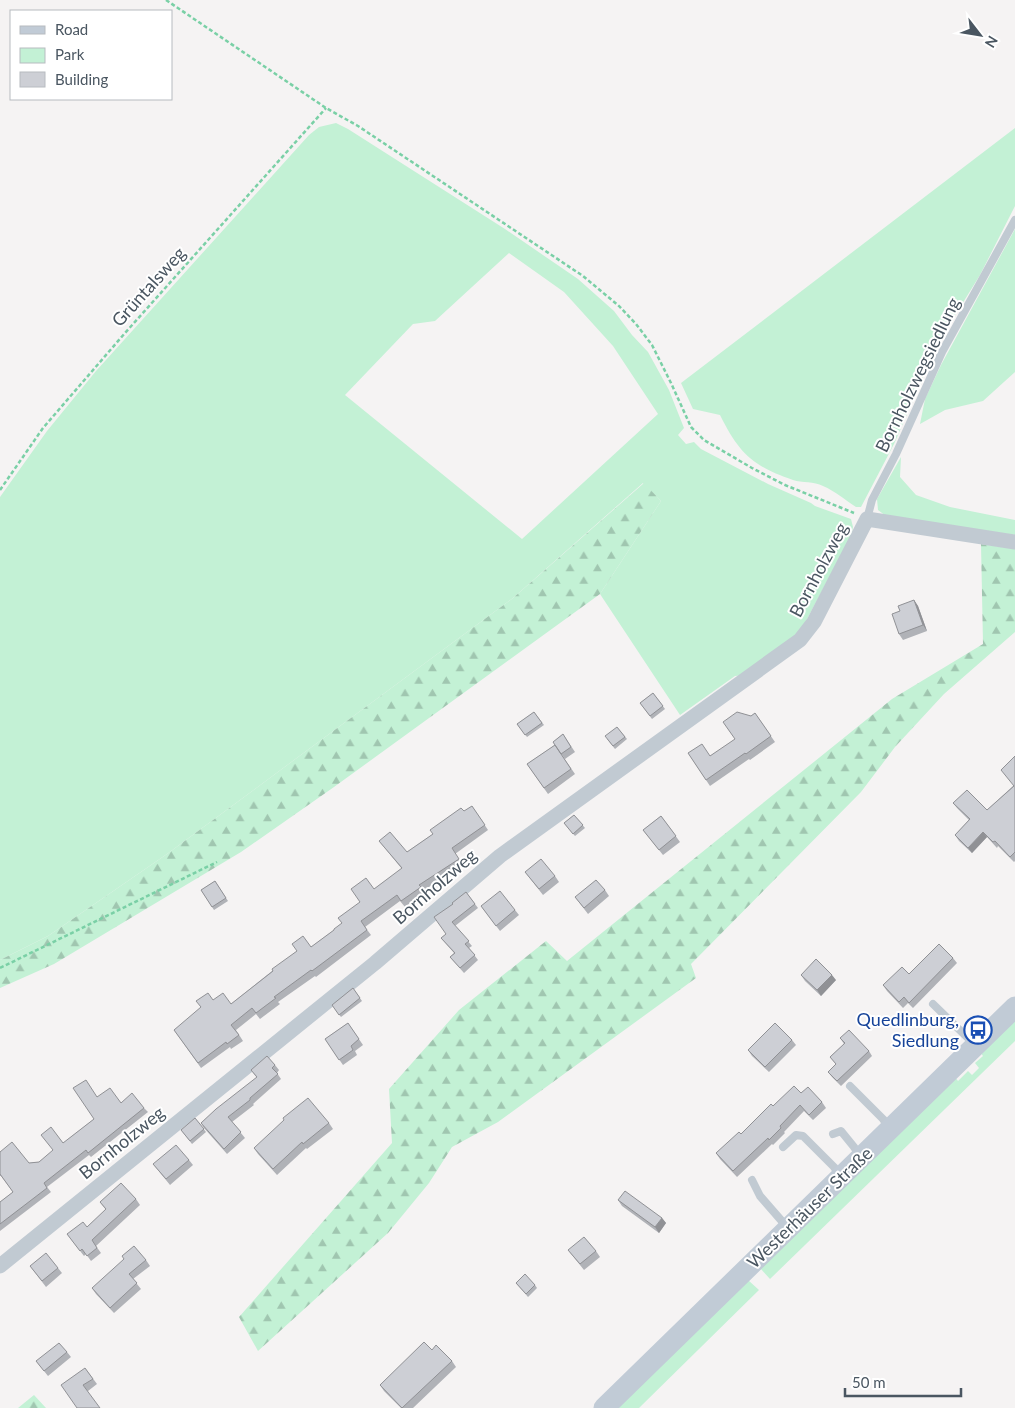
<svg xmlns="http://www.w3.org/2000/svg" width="1015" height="1408" font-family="Lato,sans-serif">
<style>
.green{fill:#c3f1d5;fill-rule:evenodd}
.forest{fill:url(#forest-firs)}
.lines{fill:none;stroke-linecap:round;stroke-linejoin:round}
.path{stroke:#7ad0a6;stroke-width:2.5;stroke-dasharray:4 2.5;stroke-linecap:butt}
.service{stroke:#c1cad2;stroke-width:8}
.minor{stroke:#c1cad2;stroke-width:15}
.secondary{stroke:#c1cbd6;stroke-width:21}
.wall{fill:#b0b2b7}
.shaded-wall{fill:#909195}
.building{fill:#cdcfd5;stroke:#909195}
.labels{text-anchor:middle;stroke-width:4;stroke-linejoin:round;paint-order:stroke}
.street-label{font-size:18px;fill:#4a5661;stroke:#fff}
.transit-label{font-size:18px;fill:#164399;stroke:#fff;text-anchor:end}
</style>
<defs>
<pattern id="forest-firs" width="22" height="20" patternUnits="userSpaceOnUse" patternTransform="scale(1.25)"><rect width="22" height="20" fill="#c3f1d5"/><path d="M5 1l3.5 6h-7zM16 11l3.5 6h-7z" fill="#a0c6b0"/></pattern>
</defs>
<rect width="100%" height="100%" fill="#f5f3f3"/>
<!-- green -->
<path class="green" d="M336,123L348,129L505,229L578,279L614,311L632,335L648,352L669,390L684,428L678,435L686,444L694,442L701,449L768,484L811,503L815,506L851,519L853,527L851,536L805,623L790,643L746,675L735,676L680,715L600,594L661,501L643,483L513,598L167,854L48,936L0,960V497L47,431L96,371L309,135L319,127ZM509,253L564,292L613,346L658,414L522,539L345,395L413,324L435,321Z
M1015,128V206L980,275L938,343L894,444L861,507H856C845,500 835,491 823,486C814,481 802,483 793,480C752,466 739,453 720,415L693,409L681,383Z
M1015,229V372L983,401L945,410L920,424L925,399L941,365Z
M901,457L900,477L916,495L950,507L1015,520V535L886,516L878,510L877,499Z
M1015,1018V1041L770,1279L760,1268L955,1077L958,1081L968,1071L972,1075L979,1068L975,1063L983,1056L980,1052Z
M748,1280L759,1290L639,1408H617Z"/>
<!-- forest -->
<path class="forest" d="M644,483L661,501L600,594L334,787L241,852L54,964L0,988V960L48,936L167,854L513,598Z
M981,544L1015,549V632L944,694L895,747L861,792L691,964L696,978L498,1122L452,1147L429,1183L388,1233L258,1351L239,1317L392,1143L389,1089L459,1010L546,941L567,961L892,699L983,644Z
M34,1395L46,1408H18Z"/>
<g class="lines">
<!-- path -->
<path class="path" d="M166,0L326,108L358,126L583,276L619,306L636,324L652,345L671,383L691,427L704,440L752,468L785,485L854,513
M0,490L43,428L125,333L326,108
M0,968L217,862"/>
<!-- service -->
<path class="service" d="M867,519L872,500L896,454L942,352L1015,220
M933,1004L974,1044
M850,1086L883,1119L889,1127
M833,1134L841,1131L854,1147L860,1156
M783,1147L796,1135L803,1136L834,1167L840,1175
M752,1180L760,1196L787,1227"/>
<!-- minor -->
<path class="minor" d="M0,1266L375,963L500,856L800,640L814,622L867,519L1015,542"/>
<!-- secondary -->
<path class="secondary" d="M604,1408L1015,1007"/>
</g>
<!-- wall -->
<path class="wall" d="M914,600L918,606L927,631L903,640L899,634L900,611Z
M653,693L665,709L652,719L640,703Z
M534,712L544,725L527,737L517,724Z
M755,713L775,742L750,760L749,759L710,786L688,753L710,756L735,740L751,716Z
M617,727L627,739L615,749L607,739Z
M563,734L575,752L565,759L553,742Z
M555,745L575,774L548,794L527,764Z
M1015,756V861L1014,862L998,846L997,848L987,837L972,853L959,841L955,835L969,820L957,808L953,803L987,810L1013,786Z
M472,806L488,830L455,854L463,864L423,891L424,893L405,907L400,901L365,927L371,935L316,977L315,976L278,1002L280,1004L260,1019L256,1014L236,1030L243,1041L231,1049L230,1047L201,1068L174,1030L213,1000L231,1004L297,951L311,947L334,930L342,923L360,902L374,889L402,869L379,841L407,852L433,834Z
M574,815L585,828L575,836L564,823Z
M661,816L680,842L663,855L643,830Z
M525,872L555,876L559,882L543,895Z
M215,881L228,901L214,910L201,890Z
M605,890L609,896L588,914L575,897Z
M466,892L478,908L455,926L472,946L469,948L478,960L464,973L450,957L454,953L441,938L446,934L453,904Z
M481,906L515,910L519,915L500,931Z
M953,958L957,963L913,1008L908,1003L903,1008L887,991L883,985Z
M801,975L836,980L821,996L805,981Z
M353,988L362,1001L341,1017L332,1005Z
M348,1023L363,1045L355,1051L357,1055L343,1065L325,1039Z
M840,1038L869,1051L872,1056L841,1086L832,1077L828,1072L836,1064L830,1057L844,1044Z
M792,1040L796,1045L769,1072L752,1056L748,1050Z
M275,1065L279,1070L277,1073L281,1079L253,1104L254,1105L232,1122L245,1138L227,1154L204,1128L201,1123L257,1078L251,1070Z
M801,1093L822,1102L826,1108L813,1120L804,1111L784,1132L785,1133L773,1145L772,1144L737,1177L720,1159L716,1153L741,1134L773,1106Z
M97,1096L121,1103L144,1108L148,1112L91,1157L89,1155L47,1187L51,1192L0,1231V1202L13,1192L1,1176H0V1152L29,1163L39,1162L94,1119Z
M195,1118L206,1132L192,1144L181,1130Z
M329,1123L333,1129L307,1149L306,1148L277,1175L258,1154L254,1148Z
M189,1160L193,1165L170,1185L153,1164Z
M136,1199L140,1205L96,1246L101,1253L91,1261L86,1254L84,1256L67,1234L87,1227L106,1210L100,1202Z
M618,1200L662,1218L666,1223L659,1233L622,1206Z
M568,1250L596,1251L600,1257L584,1270Z
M146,1260L150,1266L133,1279L141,1289L114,1313L96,1294L92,1288Z
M30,1266L58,1268L62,1273L46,1287Z
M516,1283L535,1285L537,1288L528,1297Z
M432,1350L452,1361L456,1367L413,1408H401L384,1391L380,1385Z
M67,1352L71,1357L48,1376L36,1361Z
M85,1368L97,1384L88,1391L77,1408Z"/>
<!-- shaded-wall -->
<path class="shaded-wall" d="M914,600L918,606L927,631L923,625Z
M983,832L987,837L972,853L968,848Z
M832,975L836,980L821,996L817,990Z
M662,1218L666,1223L659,1233L655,1227Z"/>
<!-- building -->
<path class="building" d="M914,600L923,625L899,634L892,614L900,611L898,606Z
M653,693L663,706L650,716L640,703Z
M534,712L542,723L525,735L517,724Z
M737,712L751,716L755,713L771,736L746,754L745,753L706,780L688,753L702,744L710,756L735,739L723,722Z
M617,727L625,737L613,746L605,736Z
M563,734L571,747L561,754L553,742Z
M555,745L571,769L544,788L527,764Z
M1015,756V852L1010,857L995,841L993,842L983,832L968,848L955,835L970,819L953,803L967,790L987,810L1014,786L1001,770Z
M472,806L485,825L452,848L459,859L419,885L421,887L401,901L397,895L361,921L367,930L312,971L311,970L274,997L276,998L256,1013L252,1008L231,1025L239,1035L227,1044L226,1042L198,1063L174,1030L201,1007L196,1001L208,993L213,1000L223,993L231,1004L273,971L272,969L297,951L292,944L303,936L311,947L334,930V929L342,923L338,918L360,902L351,889L366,878L374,889L402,868L379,841L390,832L407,852L433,834L430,830L461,808L464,811Z
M574,815L583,825L573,834L564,823Z
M661,816L676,836L659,850L643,830Z
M541,859L555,876L539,889L525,872Z
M596,880L605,890L584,908L575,897Z
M215,881L226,898L212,907L201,890Z
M500,891L515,910L496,926L481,906Z
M466,892L475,904L452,922L469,941L465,944L475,955L460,968L450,957L455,953L441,938L446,934L434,917L453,904L452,903Z
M939,944L953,958L909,1003L904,997L899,1002L883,985L902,967L909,974Z
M816,959L832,975L817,990L801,975Z
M353,988L360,998L339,1015L332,1005Z
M348,1023L359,1039L351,1046L353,1050L339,1060L325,1039Z
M775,1023L792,1040L765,1067L748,1050Z
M849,1030L869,1051L837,1081L828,1072L836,1064L830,1057L845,1043L840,1038Z
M267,1056L275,1065L272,1068L278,1074L250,1098V1100L228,1117L241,1132L224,1149L201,1123L216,1109L257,1077L251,1070Z
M86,1080L97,1097L110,1088L121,1103L132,1093L144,1108L88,1153L86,1150L44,1183L47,1188L0,1224V1202L13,1192L0,1174V1152L12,1142L29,1163L39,1162L53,1150L41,1135L51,1127L63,1143L94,1119L73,1088Z
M794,1086L801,1093L808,1087L822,1102L809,1115L800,1105L780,1126L781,1128L769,1140L768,1138L733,1171L716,1153L739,1132L741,1134L771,1104L773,1106Z
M308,1098L329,1123L303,1144L302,1142L273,1169L254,1148L284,1120L283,1118Z
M195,1118L204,1129L190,1141L181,1130Z
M176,1145L189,1160L166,1179L153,1164Z
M121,1183L136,1199L92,1240L97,1248L87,1256L82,1249L80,1251L67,1234L83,1222L87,1227L106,1209L100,1202Z
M625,1191L662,1218L655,1227L618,1200Z
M584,1237L596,1251L580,1264L568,1250Z
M134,1246L146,1260L129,1274L137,1283L110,1308L92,1288L124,1259L122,1256Z
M46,1253L58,1268L42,1281L30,1266Z
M525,1274L535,1285L526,1294L516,1283Z
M424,1342L432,1350L436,1345L452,1361L402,1408L380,1385Z
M59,1343L67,1352L44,1371L36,1361Z
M85,1368L93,1379L83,1385L100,1408H77L61,1385Z"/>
<!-- icons -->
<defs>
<g id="bus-ring" transform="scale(1.4375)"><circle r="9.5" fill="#fff" stroke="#1a4fb4" stroke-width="1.5"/><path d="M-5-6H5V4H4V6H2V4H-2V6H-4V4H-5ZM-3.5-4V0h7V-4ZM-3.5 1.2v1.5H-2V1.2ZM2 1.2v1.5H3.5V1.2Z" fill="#1a4fb4"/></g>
</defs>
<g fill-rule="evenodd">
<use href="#bus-ring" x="978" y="1030"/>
</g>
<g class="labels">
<!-- street labels -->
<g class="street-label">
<text transform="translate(149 287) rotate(-48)" y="6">Grüntalsweg</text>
<text transform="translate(918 375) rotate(-64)" y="6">Bornholzwegsiedlung</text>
<text transform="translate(819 570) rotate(-62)" y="6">Bornholzweg</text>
<text transform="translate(435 887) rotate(-41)" y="6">Bornholzweg</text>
<text transform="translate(122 1143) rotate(-39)" y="6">Bornholzweg</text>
<text transform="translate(810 1208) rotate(-44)" y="6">Westerhäuser Straße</text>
</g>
<!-- transit labels -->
<g class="transit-label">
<text x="959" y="1026">Quedlinburg,<tspan x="959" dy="21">Siedlung</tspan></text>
</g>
</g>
<!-- legend -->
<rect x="10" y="10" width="162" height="90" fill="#ffffff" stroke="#b7bbc0"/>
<rect x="20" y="26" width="25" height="8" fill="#c1cbd6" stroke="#b7bbc0"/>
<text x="55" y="35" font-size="15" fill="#4a5661">Road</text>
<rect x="20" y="48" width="25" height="15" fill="#c3f1d5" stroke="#b7bbc0"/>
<text x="55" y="60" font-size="15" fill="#4a5661">Park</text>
<rect x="20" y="72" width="25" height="15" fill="#cdcfd5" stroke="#b7bbc0"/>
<text x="55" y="85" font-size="15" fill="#4a5661">Building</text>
<!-- north arrow -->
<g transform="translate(980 35) rotate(121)" stroke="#ffffff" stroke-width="4" paint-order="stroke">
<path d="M0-4L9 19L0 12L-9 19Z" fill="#4a5661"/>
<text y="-8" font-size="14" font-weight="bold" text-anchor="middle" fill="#4a5661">N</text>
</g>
<!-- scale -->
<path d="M845 1388v8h116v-8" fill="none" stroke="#4a5661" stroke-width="2.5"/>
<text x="852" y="1388" font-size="15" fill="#4a5661" stroke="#ffffff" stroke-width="4" paint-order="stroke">50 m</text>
</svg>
